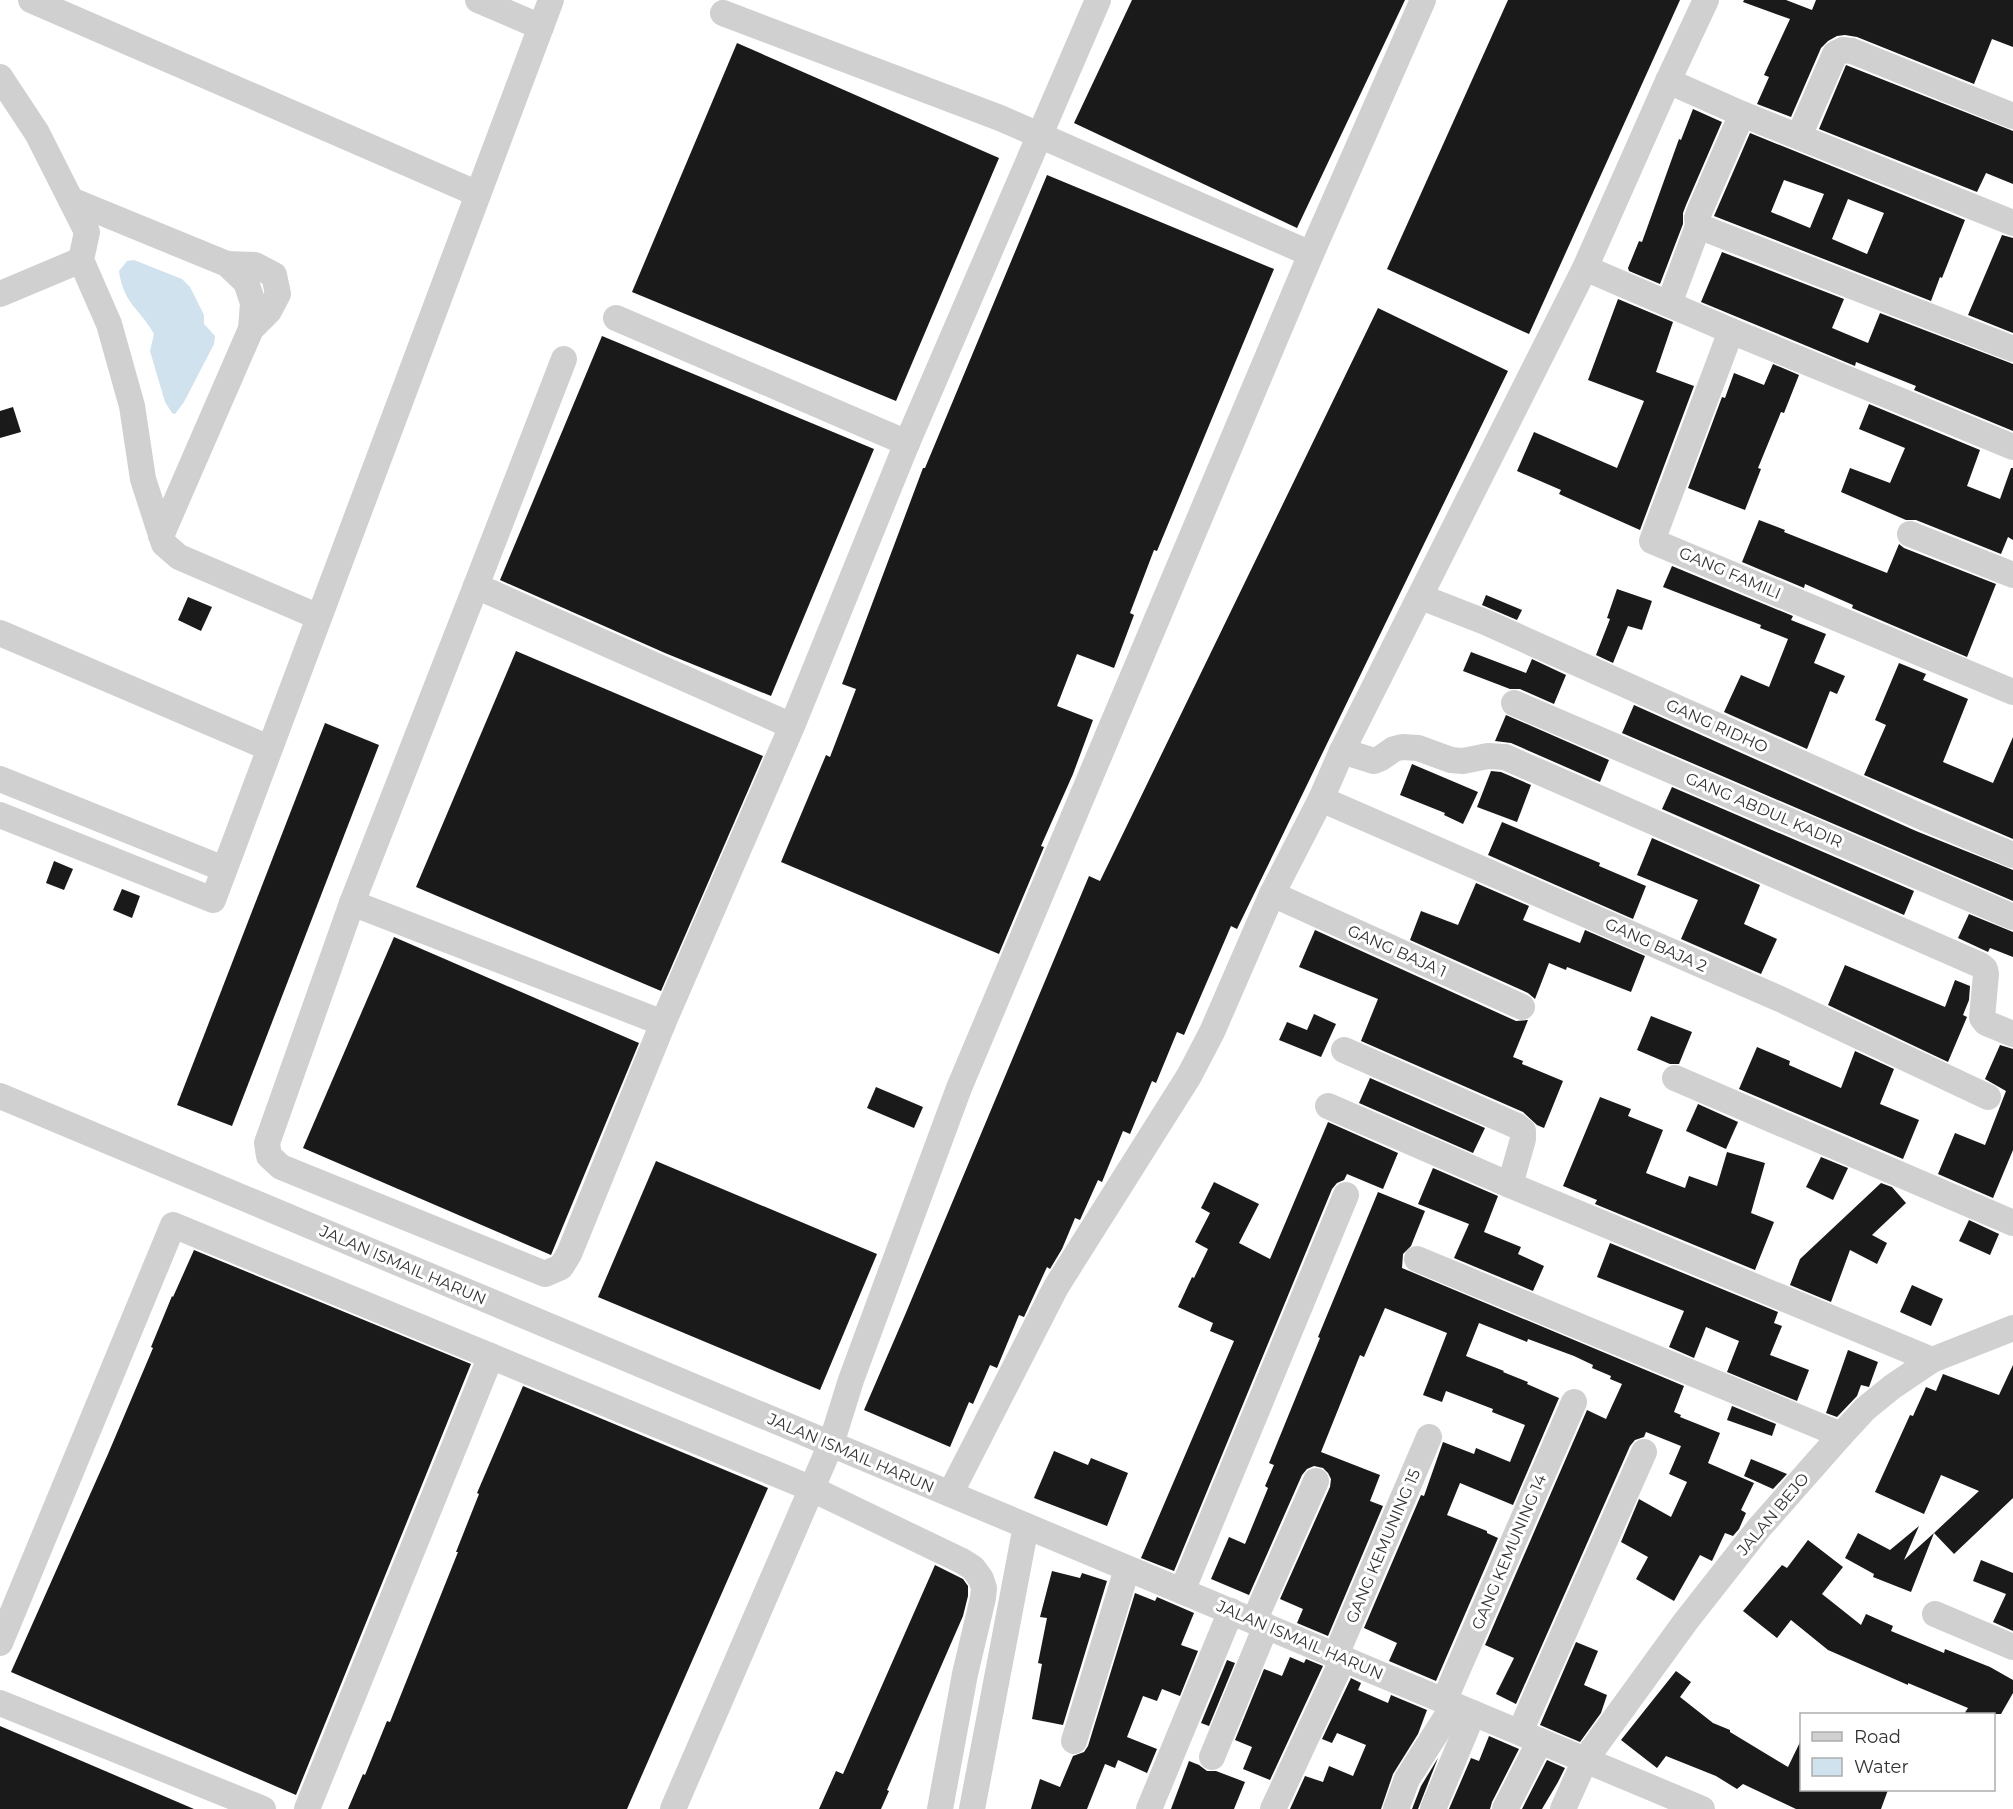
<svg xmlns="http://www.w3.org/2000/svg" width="2013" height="1809" font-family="Montserrat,sans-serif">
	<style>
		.water { fill: #cfe2ee }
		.building { fill: #1a1a1a; fill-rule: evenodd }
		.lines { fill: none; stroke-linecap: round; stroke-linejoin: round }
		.minor { stroke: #d0d0d0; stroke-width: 26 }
		.labels { text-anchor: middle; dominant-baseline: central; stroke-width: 6; stroke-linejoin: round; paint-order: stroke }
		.street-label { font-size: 16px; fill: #333; stroke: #fff }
	</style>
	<rect width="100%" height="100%" fill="#fff"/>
	<!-- water -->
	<path class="water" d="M 134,260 L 182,279 L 190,287 L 204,315 L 204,324 L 215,336 L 214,344 L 184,402 L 175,414 L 172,413 L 165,402 L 150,351 L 154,334 C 140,309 123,303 119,271 L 127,261 Z"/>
	<!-- building -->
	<g class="building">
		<polygon points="1132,0 1405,0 1297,228 1074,123"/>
		<polygon points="1508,0 1680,0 1529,334 1387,269"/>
		<polygon points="1744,0 1786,0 1812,10 1816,0 2013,0 2013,47 1992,39 1974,84 1857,37 1845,35 1837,36 1828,41 1821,48 1791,117 1757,104 1769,77 1764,75 1790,19 1743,2"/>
		<polygon points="737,43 999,158 896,401 632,292"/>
		<polygon points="1846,65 2013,131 2013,184 1986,173 1977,192 1819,129"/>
		<polygon points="1693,109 1722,122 1686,205 1683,213 1683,224 1660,284 1629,271 1628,268 1639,241 1642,242 1679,139 1681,140"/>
		<path d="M 1750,133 L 1965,220 L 1942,278 L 1940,277 L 1931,301 L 1714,216 ZM 1784,180 L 1824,194 L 1810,228 L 1771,212 ZM 1848,199 L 1884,213 L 1867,254 L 1832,239 Z"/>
		<polygon points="1047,175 1274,269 1157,551 1154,550 1130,613 1134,615 1114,668 1077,654 1057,706 1093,720 1073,774 1041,846 1044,847 999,954 781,862 826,755 830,757 856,689 842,684 923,468 925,468"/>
		<polygon points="2002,235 2013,238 2013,333 1968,315"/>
		<polygon points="1722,252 1844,299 1832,328 1868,343 1880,313 2013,364 2013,431 1914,390 1916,386 1856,362 1855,366 1701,302"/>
		<polygon points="1618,299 1673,322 1656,372 1694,386 1640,530 1559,494 1561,490 1517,471 1534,432 1617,468 1644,401 1588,380"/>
		<polygon points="1378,308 1508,371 1237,929 1231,926 1184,1035 1177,1032 1156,1083 1152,1081 1130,1134 1123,1131 1102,1182 1098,1180 1080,1220 1075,1218 1062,1249 1050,1269 1047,1267 1024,1317 1019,1315 997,1368 990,1365 973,1404 969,1402 950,1447 864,1410 905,1315 1089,876 1100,881"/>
		<polygon points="602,336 874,449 771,696 665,653 500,580"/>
		<polygon points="1773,364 1799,375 1784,413 1781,412 1758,468 1761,469 1745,510 1688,488 1722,397 1725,398 1734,373 1764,385"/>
		<polygon points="1869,404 1980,450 1967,486 2000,499 2011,468 2013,468 2013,540 2008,537 2001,554 1916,520 1906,520 1841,492 1850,468 1890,483 1905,448 1859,429"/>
		<polygon points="13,407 21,432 0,438 0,411"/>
		<polygon points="1759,520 1785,530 1784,532 1887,573 1899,544 1904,548 1996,584 1967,657 1852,608 1853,605 1805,584 1804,588 1742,562"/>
		<polygon points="1672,566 1793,616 1791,620 1826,634 1814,663 1845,676 1837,694 1830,691 1807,749 1724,712 1741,675 1769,687 1788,639 1760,628 1761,625 1663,587"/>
		<polygon points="1617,589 1652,601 1642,630 1628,626 1613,663 1596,655 1610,619 1607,618"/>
		<polygon points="1486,595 1522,610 1517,620 1482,605"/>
		<polygon points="188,597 212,607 201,631 178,620"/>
		<polygon points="516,651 763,756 661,991 416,887"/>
		<polygon points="1471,652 1526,673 1532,659 1566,675 1554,704 1520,689 1510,689 1463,671"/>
		<polygon points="1899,663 1926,674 1923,680 1968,699 1943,762 1993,783 2013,737 2013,839 1864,775 1886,725 1875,720"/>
		<polygon points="1634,705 1916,831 2013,870 2013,901 1622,733"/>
		<polygon points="1506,715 1609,760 1600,782 1511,743 1495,741"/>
		<polygon points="325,723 379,745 232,1126 177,1105"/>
		<polygon points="1412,764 1478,792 1463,824 1444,815 1445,813 1400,795"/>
		<polygon points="1491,771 1501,772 1531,785 1517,822 1477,807"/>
		<polygon points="1672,787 1914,891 1904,915 1662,809"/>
		<polygon points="1502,822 1600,863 1599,866 1646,886 1633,919 1488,855"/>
		<polygon points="1652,838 1760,885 1744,924 1777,939 1761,974 1681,939 1698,900 1637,875"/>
		<polygon points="54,861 73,869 64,890 46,883"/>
		<polygon points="1476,883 1529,906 1523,920 1580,943 1585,930 1645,956 1631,992 1567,967 1566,970 1549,963 1535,999 1528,993 1410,940 1421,911 1458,925"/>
		<polygon points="122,889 140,896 132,918 113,910"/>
		<polygon points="1969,914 2013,932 2013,957 1990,948 1988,952 1958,938"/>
		<polygon points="1315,930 1516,1021 1528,1020 1513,1057 1523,1061 1522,1064 1563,1081 1544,1128 1537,1125 1523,1112 1361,1041 1378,999 1299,967"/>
		<polygon points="394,937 639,1043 551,1255 303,1148"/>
		<polygon points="1845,965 1945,1007 1955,980 1970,986 1969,1000 1963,1015 1967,1017 1948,1062 1828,1005"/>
		<polygon points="1314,1014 1336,1024 1321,1057 1279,1040 1287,1022 1307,1030"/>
		<polygon points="1651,1016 1692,1032 1679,1064 1670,1064 1637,1050"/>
		<polygon points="2000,1045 2013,1049 2013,1150 1993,1198 1938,1174 1955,1133 1985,1145 2006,1091 1985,1079"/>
		<polygon points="1757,1047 1790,1061 1789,1065 1841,1088 1855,1051 1894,1069 1880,1104 1919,1120 1903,1159 1739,1089"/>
		<polygon points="1370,1078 1485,1128 1473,1153 1359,1103"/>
		<polygon points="876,1087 923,1107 914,1128 867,1108"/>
		<polygon points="1600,1097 1631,1109 1628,1116 1663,1130 1646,1173 1685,1188 1689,1176 1717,1186 1727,1152 1765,1163 1751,1213 1774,1222 1755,1270 1595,1204 1597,1200 1563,1186"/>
		<polygon points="1698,1104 1738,1122 1726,1149 1686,1131"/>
		<polygon points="1328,1122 1398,1153 1383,1189 1347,1174 1344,1180 1337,1183 1332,1189 1174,1571 1141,1558 1234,1341 1210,1331 1213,1323 1178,1307 1192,1277 1194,1278 1208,1249 1195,1242 1210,1213 1201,1208 1214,1182 1259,1204 1239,1243 1270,1259"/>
		<polygon points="1821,1157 1848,1168 1833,1200 1806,1187"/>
		<polygon points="656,1161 877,1254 820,1390 598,1297"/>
		<polygon points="1433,1168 1498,1196 1484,1232 1521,1247 1518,1254 1544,1266 1533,1291 1454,1258 1469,1224 1418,1204"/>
		<polygon points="1881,1183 1892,1187 1906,1203 1872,1235 1887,1243 1877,1264 1850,1250 1831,1302 1790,1285 1800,1259"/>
		<polygon points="1378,1192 1425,1211 1411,1246 1403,1254 1402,1268 1684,1386 1674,1412 1681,1415 1680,1417 1720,1433 1708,1463 1754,1483 1741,1510 1746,1513 1739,1529 1733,1536 1725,1533 1712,1561 1700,1555 1674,1601 1636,1579 1648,1557 1621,1542 1639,1499 1671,1517 1687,1482 1669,1474 1681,1446 1646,1432 1644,1437 1635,1440 1630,1446 1516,1704 1496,1694 1514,1658 1485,1645 1587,1410 1606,1419 1622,1384 1610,1379 1611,1376 1592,1368 1593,1365 1574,1356 1528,1339 1527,1342 1479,1323 1466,1356 1504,1371 1503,1372 1528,1382 1527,1384 1559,1398 1513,1505 1460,1483 1447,1515 1487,1531 1487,1533 1498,1538 1436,1681 1389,1661 1397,1643 1364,1628 1421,1495 1424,1496 1443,1442 1474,1454 1476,1448 1510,1462 1525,1425 1492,1412 1493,1409 1446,1391 1442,1402 1423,1395 1447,1333 1385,1308 1364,1357 1360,1355 1321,1452 1380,1475 1370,1501 1383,1506 1328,1636 1297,1623 1303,1609 1280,1599 1330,1487 1331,1479 1328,1473 1323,1468 1314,1466 1307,1469 1302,1475 1249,1595 1211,1579 1229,1537 1245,1544 1268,1488 1265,1486 1274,1465 1269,1463 1320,1338 1318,1337"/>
		<polygon points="1969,1220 1999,1234 1990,1255 1959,1241"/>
		<polygon points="1610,1243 1778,1312 1774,1323 1782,1326 1770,1355 1809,1370 1797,1401 1727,1372 1739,1341 1706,1327 1694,1358 1669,1347 1684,1311 1597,1277"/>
		<polygon points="194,1250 471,1364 296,1795 11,1672 108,1454 153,1348 151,1347 172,1296 173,1297"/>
		<polygon points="1912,1285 1943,1299 1931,1326 1900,1312"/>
		<polygon points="1848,1350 1878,1362 1869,1387 1861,1385 1857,1396 1837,1417 1826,1413"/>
		<polygon points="2013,1365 2013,1498 1954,1554 1934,1533 1979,1491 1941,1475 1924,1514 1875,1492 1910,1415 1913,1416 1926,1387 1936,1391 1943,1374 1999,1395"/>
		<polygon points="523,1386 768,1488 627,1809 348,1809 363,1774 365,1775 387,1721 390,1722 458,1552 456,1552 479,1494 477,1493"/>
		<polygon points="1732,1406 1776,1424 1772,1436 1727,1420"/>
		<polygon points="1054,1451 1088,1465 1091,1458 1128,1473 1107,1526 1034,1498"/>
		<polygon points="1751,1459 1787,1474 1773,1489 1744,1476"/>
		<polygon points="1919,1526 1904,1560 1934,1533 1911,1592 1873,1577 1874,1574 1845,1558 1858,1533 1890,1550"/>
		<polygon points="1808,1540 1843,1567 1822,1594 1861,1625 1866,1614 1893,1626 1891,1631 1944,1653 1945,1649 1990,1667 2013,1680 2013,1693 2001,1714 1964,1714 1968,1708 1908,1683 1908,1685 1828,1650 1791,1620 1777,1638 1743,1611 1782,1565 1787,1568"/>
		<polygon points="1981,1560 2013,1573 2013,1631 1993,1622 2006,1594 1973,1581"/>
		<polygon points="935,1565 963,1579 968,1586 968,1596 963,1616 887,1790 889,1791 881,1809 819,1809 836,1771 843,1774"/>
		<polygon points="1052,1571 1080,1578 1082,1573 1107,1581 1063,1725 1032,1719 1042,1664 1038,1663 1047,1618 1040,1617"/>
		<polygon points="1135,1593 1155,1601 1157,1597 1194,1613 1181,1645 1198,1651 1180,1696 1162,1689 1157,1701 1143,1696 1127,1737 1157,1749 1147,1773 1118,1760 1115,1768 1105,1764 1087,1809 1031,1809 1040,1779 1060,1787 1073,1756 1084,1752 1088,1746"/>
		<polygon points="1576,1642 1598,1651 1584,1685 1607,1695 1601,1713 1580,1742 1540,1725"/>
		<polygon points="1290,1657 1304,1663 1306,1659 1323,1666 1270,1780 1243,1769 1252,1747 1235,1740 1264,1669 1282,1676"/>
		<polygon points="1227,1660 1235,1663 1209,1726 1201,1723"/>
		<polygon points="1676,1671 1691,1682 1680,1697 1713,1723 1730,1730 1730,1732 1788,1767 1802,1738 1802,1790 1888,1790 1881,1809 1796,1809 1743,1784 1737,1789 1716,1776 1666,1756 1657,1768 1621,1740"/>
		<polygon points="1351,1678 1361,1683 1358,1690 1388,1703 1391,1695 1427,1710 1418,1734 1393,1774 1381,1809 1290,1809 1305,1776 1323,1782 1329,1766 1353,1776 1366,1745 1337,1733 1332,1743 1322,1739"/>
		<polygon points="0,1726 194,1809 0,1809"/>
		<polygon points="1489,1736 1519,1749 1492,1802 1490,1809 1449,1809 1471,1758 1479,1761"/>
		<polygon points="1438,1758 1418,1809 1412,1809 1421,1786"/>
		<polygon points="1547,1760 1565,1768 1558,1782 1542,1809 1522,1809"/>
		<polygon points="1189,1761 1199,1765 1207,1771 1216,1771 1245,1782 1234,1809 1171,1809"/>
	</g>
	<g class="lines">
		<!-- minor -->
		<g class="minor">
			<polyline points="31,0 478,194"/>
			<polyline points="478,0 541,27"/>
			<polyline points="723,13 1000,118 1311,254"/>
			<polyline points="0,77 37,133 87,232 81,260 109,324 132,406 143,479 164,544 179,557 319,617"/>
			<polyline points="1668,81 1742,114 2013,223"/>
			<polyline points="1742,114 1700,210 1697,218 1698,226 2013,349"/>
			<polyline points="1799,136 1835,54 1843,50 1852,51 2013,116"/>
			<polyline points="71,200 227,264 246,282 253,303 251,329 161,536"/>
			<polyline points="227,264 255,265 274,275 278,294 269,311 251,329"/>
			<polyline points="1585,268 1731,331 2013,447"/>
			<polyline points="0,294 81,260"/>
			<polyline points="1669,304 1698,226"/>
			<polyline points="616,318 907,443"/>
			<polyline points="1731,331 1652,541 2013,692"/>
			<polyline points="1910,534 2013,575"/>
			<polyline points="476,586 564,359"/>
			<polyline points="1421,597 1485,622 1922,817 2013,855"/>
			<polyline points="0,633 269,748"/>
			<polyline points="1514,703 2013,917"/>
			<polyline points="792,726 476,586 352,903 267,1143 269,1156 281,1167 545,1274 561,1267 569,1254 663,1023 792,726 907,443 1098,0"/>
			<polyline points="1342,751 1374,761 1381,758 1394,749 1402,747 1418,748 1451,760 1463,761 1488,756 1505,757 1980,965 1985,969 1986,974 1982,1018 1986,1023 2013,1034"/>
			<polyline points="0,779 224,869"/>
			<polyline points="1321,799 1780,999 1988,1097"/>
			<polyline points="0,815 213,900 551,0"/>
			<polyline points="1272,894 1522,1007"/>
			<polyline points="352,903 663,1023"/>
			<polyline points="1344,1050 1517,1126 1523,1131 1523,1139 1510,1185"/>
			<polyline points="1675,1078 2013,1223"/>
			<polyline points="0,1096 1702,1809"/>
			<polyline points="1328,1106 1510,1185 1932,1360"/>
			<polyline points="1417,1259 1841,1435"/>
			<polyline points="950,1494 1056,1287 1189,1076 1212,1032 1272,894 1321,799 1342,751 1585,268 1668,81 1706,0"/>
			<polyline points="1182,1591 1346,1195"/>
			<polyline points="1935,1614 2013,1647"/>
			<polyline points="1254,1621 1316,1481"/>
			<polyline points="0,1643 173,1225 810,1488 962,1561 973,1568 981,1579 984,1588 983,1598 965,1674 940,1809"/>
			<polyline points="1336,1655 1429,1437"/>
			<polyline points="1444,1701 1574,1402"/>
			<polyline points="0,1703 263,1809"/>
			<polyline points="1520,1732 1644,1452"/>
			<polyline points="1074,1741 1127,1569"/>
			<polyline points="1212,1757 1266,1626"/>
			<polyline points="307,1809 491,1356"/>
			<polyline points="673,1809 831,1444 851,1380 959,1088 1311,254 1423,0"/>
			<polyline points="972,1809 1026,1526"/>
			<polyline points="1149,1809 1231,1611"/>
			<polyline points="1273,1809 1343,1659"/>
			<polyline points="1396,1809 1407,1779 1454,1705"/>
			<polyline points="1433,1809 1473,1713"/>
			<polyline points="1505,1809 1540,1741"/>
			<polyline points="1563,1809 1585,1760 1686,1621 1759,1528 1841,1435 1865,1409 1892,1387 1932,1360 2013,1328"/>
		</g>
	</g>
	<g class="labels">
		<!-- street labels -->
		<g class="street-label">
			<text transform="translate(1730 573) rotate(23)">GANG FAMILI</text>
			<text transform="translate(1717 726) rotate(24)">GANG RIDHO</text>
			<text transform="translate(1764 810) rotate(23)">GANG ABDUL KADIR</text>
			<text transform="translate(1656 945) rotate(24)">GANG BAJA 2</text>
			<text transform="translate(1397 951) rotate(24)">GANG BAJA 1</text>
			<text transform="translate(403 1265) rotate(23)">JALAN ISMAIL HARUN</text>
			<text transform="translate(851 1453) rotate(23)">JALAN ISMAIL HARUN</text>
			<text transform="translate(1773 1514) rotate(-50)">JALAN BEJO</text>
			<text transform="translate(1383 1546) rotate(-67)">GANG KEMUNING 15</text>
			<text transform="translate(1509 1552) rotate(-67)">GANG KEMUNING 14</text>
			<text transform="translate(1300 1640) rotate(23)">JALAN ISMAIL HARUN</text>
		</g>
	</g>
	<!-- legend -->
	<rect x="1800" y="1713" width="195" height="78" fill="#ffffff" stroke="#adadad" stroke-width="1.5"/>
	<rect x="1812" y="1732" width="30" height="9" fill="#d0d0d0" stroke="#adadad" stroke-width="1.5"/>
	<text x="1854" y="1743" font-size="18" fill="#333333">Road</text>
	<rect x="1812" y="1758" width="30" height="18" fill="#cfe2ee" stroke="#adadad" stroke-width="1.5"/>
	<text x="1854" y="1773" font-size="18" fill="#333333">Water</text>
</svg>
